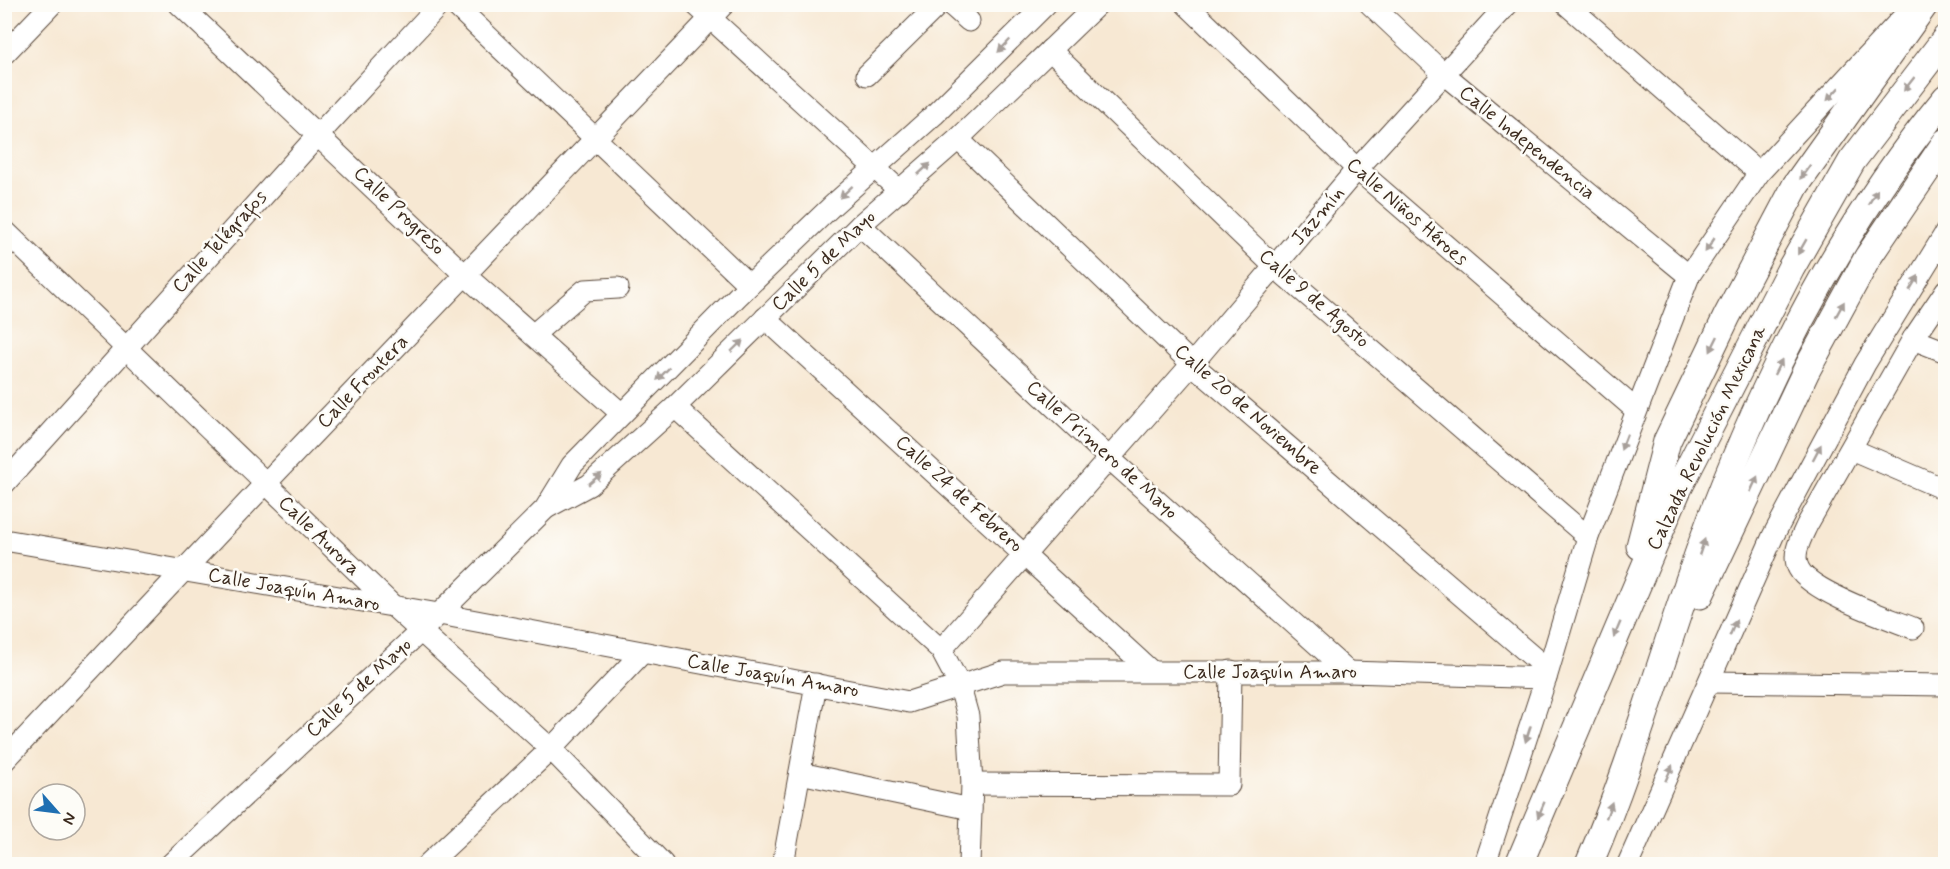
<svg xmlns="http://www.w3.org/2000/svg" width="1950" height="869" font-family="Mynerve,sans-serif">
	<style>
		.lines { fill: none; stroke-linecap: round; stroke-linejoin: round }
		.minor-casing { stroke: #574639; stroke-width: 23 }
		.major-casing { stroke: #574639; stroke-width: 29 }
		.minor { stroke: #fff; stroke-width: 21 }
		.major { stroke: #fff; stroke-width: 27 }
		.oneway { fill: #a79f9a }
		.labels { text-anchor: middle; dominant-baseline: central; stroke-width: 5; stroke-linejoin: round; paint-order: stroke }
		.street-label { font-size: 20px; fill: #3b2a1e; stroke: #fdfcf7 }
	</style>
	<rect width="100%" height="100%" fill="#fdfcf7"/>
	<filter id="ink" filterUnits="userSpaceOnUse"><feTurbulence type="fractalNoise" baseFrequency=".0167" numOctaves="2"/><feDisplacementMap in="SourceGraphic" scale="12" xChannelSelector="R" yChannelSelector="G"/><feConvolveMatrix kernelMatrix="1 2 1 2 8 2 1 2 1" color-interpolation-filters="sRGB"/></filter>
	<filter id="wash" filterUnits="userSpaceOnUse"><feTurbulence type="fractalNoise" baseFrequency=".008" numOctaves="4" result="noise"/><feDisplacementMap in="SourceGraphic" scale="24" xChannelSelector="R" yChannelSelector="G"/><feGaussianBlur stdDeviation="1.35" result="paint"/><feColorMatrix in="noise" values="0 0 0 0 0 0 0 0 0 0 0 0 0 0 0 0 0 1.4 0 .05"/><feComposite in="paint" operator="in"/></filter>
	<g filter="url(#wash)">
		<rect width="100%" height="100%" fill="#f7e8d3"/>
	</g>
	<g filter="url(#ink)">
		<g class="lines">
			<!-- minor casing -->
			<g class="minor-casing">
				<g id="minor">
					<polyline points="179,4 466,276 622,414"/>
					<polyline points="454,4 749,285"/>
					<polyline points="695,4 900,191"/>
					<polyline points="950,4 969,21"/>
					<polyline points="1186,4 1357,169 1636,410"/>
					<polyline points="1370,4 1445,75 1689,276"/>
					<polyline points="1566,4 1759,173"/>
					<polyline points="1050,50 1275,267 1588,537"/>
					<polyline points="4,54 52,4"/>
					<polyline points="867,75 939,4"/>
					<polyline points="958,139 1192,364 1548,670"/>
					<polyline points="860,225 1109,458 1348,672"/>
					<polyline points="4,230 394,607 551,749 663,864"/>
					<polyline points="765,318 1151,671"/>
					<polyline points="533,335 585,290 618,288"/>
					<polyline points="1913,339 1946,352"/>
					<polyline points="675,407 941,650 959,684 968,716 972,784 969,864"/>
					<polyline points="1851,449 1946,490"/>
					<polyline points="4,484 319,134 440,4"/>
					<polyline points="548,507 589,485 675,407 860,225 958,139 1098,4"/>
					<polyline points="4,540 439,614 909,702 1003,672 1348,672 1546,678"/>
					<path d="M 1913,628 C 1888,618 1811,592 1799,569 C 1791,555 1801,538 1807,525 L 1913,339 L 1946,290"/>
					<polyline points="941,650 1192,364 1357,169 1508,4"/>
					<polyline points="1710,682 1946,685"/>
					<polyline points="4,761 265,484 724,4"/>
					<polyline points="800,773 971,809"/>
					<polyline points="972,784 1229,785 1231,671"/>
					<polyline points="171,864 439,614 545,509 572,465 738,296 833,205 934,115 1046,4"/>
					<polyline points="428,864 551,749 642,653"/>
					<polyline points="783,864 816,684"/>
					<polyline points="1485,864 1546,678 1588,537 1689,276 1759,173 1904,16"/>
					<polyline points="1628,864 1773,536 1865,364 1946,232"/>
				</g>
			</g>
			<!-- major casing -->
			<g class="major-casing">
				<g id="major">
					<polyline points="1640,546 1667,441 1727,316 1796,185 1925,4"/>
					<polyline points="1700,595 1806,371 1868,257 1946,142"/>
					<polyline points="1519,864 1677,491 1791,268 1852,161 1946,38"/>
					<path d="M 1589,864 C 1639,748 1670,624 1716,506 C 1772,362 1847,218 1946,98"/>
				</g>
			</g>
			<!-- minor -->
			<use href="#minor" class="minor"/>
			<!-- major -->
			<use href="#major" class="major"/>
		</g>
		<!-- one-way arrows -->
		<defs><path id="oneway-solid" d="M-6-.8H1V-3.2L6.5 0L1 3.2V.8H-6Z" transform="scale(1.5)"/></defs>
		<g class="oneway">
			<use href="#oneway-solid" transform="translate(1004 46) rotate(134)"/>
			<use href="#oneway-solid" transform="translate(1909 84) rotate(128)"/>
			<use href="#oneway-solid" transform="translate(1833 94) rotate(133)"/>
			<use href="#oneway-solid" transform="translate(924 169) rotate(-42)"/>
			<use href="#oneway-solid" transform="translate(1805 172) rotate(126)"/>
			<use href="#oneway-solid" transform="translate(846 192) rotate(137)"/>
			<use href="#oneway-solid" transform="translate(1873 197) rotate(-59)"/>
			<use href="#oneway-solid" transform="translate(1710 245) rotate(124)"/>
			<use href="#oneway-solid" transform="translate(1802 247) rotate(120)"/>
			<use href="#oneway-solid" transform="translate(1914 283) rotate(-59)"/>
			<use href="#oneway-solid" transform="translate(1840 309) rotate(-61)"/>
			<use href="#oneway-solid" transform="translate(1714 344) rotate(116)"/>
			<use href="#oneway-solid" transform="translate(737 346) rotate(-44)"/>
			<use href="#oneway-solid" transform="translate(1778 367) rotate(-63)"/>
			<use href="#oneway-solid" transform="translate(663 374) rotate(135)"/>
			<use href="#oneway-solid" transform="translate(1624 442) rotate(111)"/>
			<use href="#oneway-solid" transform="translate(1817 452) rotate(-62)"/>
			<use href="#oneway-solid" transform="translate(595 479) rotate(-40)"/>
			<use href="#oneway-solid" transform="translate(1754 484) rotate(-65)"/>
			<use href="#oneway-solid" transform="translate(1702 547) rotate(-71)"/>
			<use href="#oneway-solid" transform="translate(1733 628) rotate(-67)"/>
			<use href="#oneway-solid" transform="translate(1617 630) rotate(113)"/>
			<use href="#oneway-solid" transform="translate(1528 734) rotate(108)"/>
			<use href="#oneway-solid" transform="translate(1669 773) rotate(-66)"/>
			<use href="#oneway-solid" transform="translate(1541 810) rotate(113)"/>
			<use href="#oneway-solid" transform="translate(1609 810) rotate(-70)"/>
		</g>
	</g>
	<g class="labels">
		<!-- street labels -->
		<g class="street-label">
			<text transform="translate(1527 143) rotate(39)">Calle Independencia</text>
			<text transform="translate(399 211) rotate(44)">Calle Progreso</text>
			<text transform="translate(1407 212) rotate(41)">Calle Niños Héroes</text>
			<text transform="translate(1318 216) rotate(-50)">Jazmín</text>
			<text transform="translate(220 242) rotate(-48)">Calle Telégrafos</text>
			<text transform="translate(824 261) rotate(-44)">Calle 5 de Mayo</text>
			<text transform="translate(1314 299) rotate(41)">Calle 9 de Agosto</text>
			<text transform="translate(363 382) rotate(-46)">Calle Frontera</text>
			<text transform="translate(1248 410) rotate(41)">Calle 20 de Noviembre</text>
			<text transform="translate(1707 438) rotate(-64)">Calzada Revolución Mexicana</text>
			<text transform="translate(1102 450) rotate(42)">Calle Primero de Mayo</text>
			<text transform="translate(959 494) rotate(42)">Calle 24 de Febrero</text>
			<text transform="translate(319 536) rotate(44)">Calle Aurora</text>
			<text transform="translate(294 590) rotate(10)">Calle Joaquín Amaro</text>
			<text x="1270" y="672">Calle Joaquín Amaro</text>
			<text transform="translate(773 676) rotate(10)">Calle Joaquín Amaro</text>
			<text transform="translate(359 688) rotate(-43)">Calle 5 de Mayo</text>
		</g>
	</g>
	<!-- margin -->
	<rect width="1950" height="869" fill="none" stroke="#fdfcf7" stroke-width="24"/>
	<!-- north arrow -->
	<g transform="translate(57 812) rotate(118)"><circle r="28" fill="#fdfcf7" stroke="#afa8a0" stroke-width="1.5"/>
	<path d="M0-4.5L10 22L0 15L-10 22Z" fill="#1f6fb2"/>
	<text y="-9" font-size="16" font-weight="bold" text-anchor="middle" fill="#3b2a1e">N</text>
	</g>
</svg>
